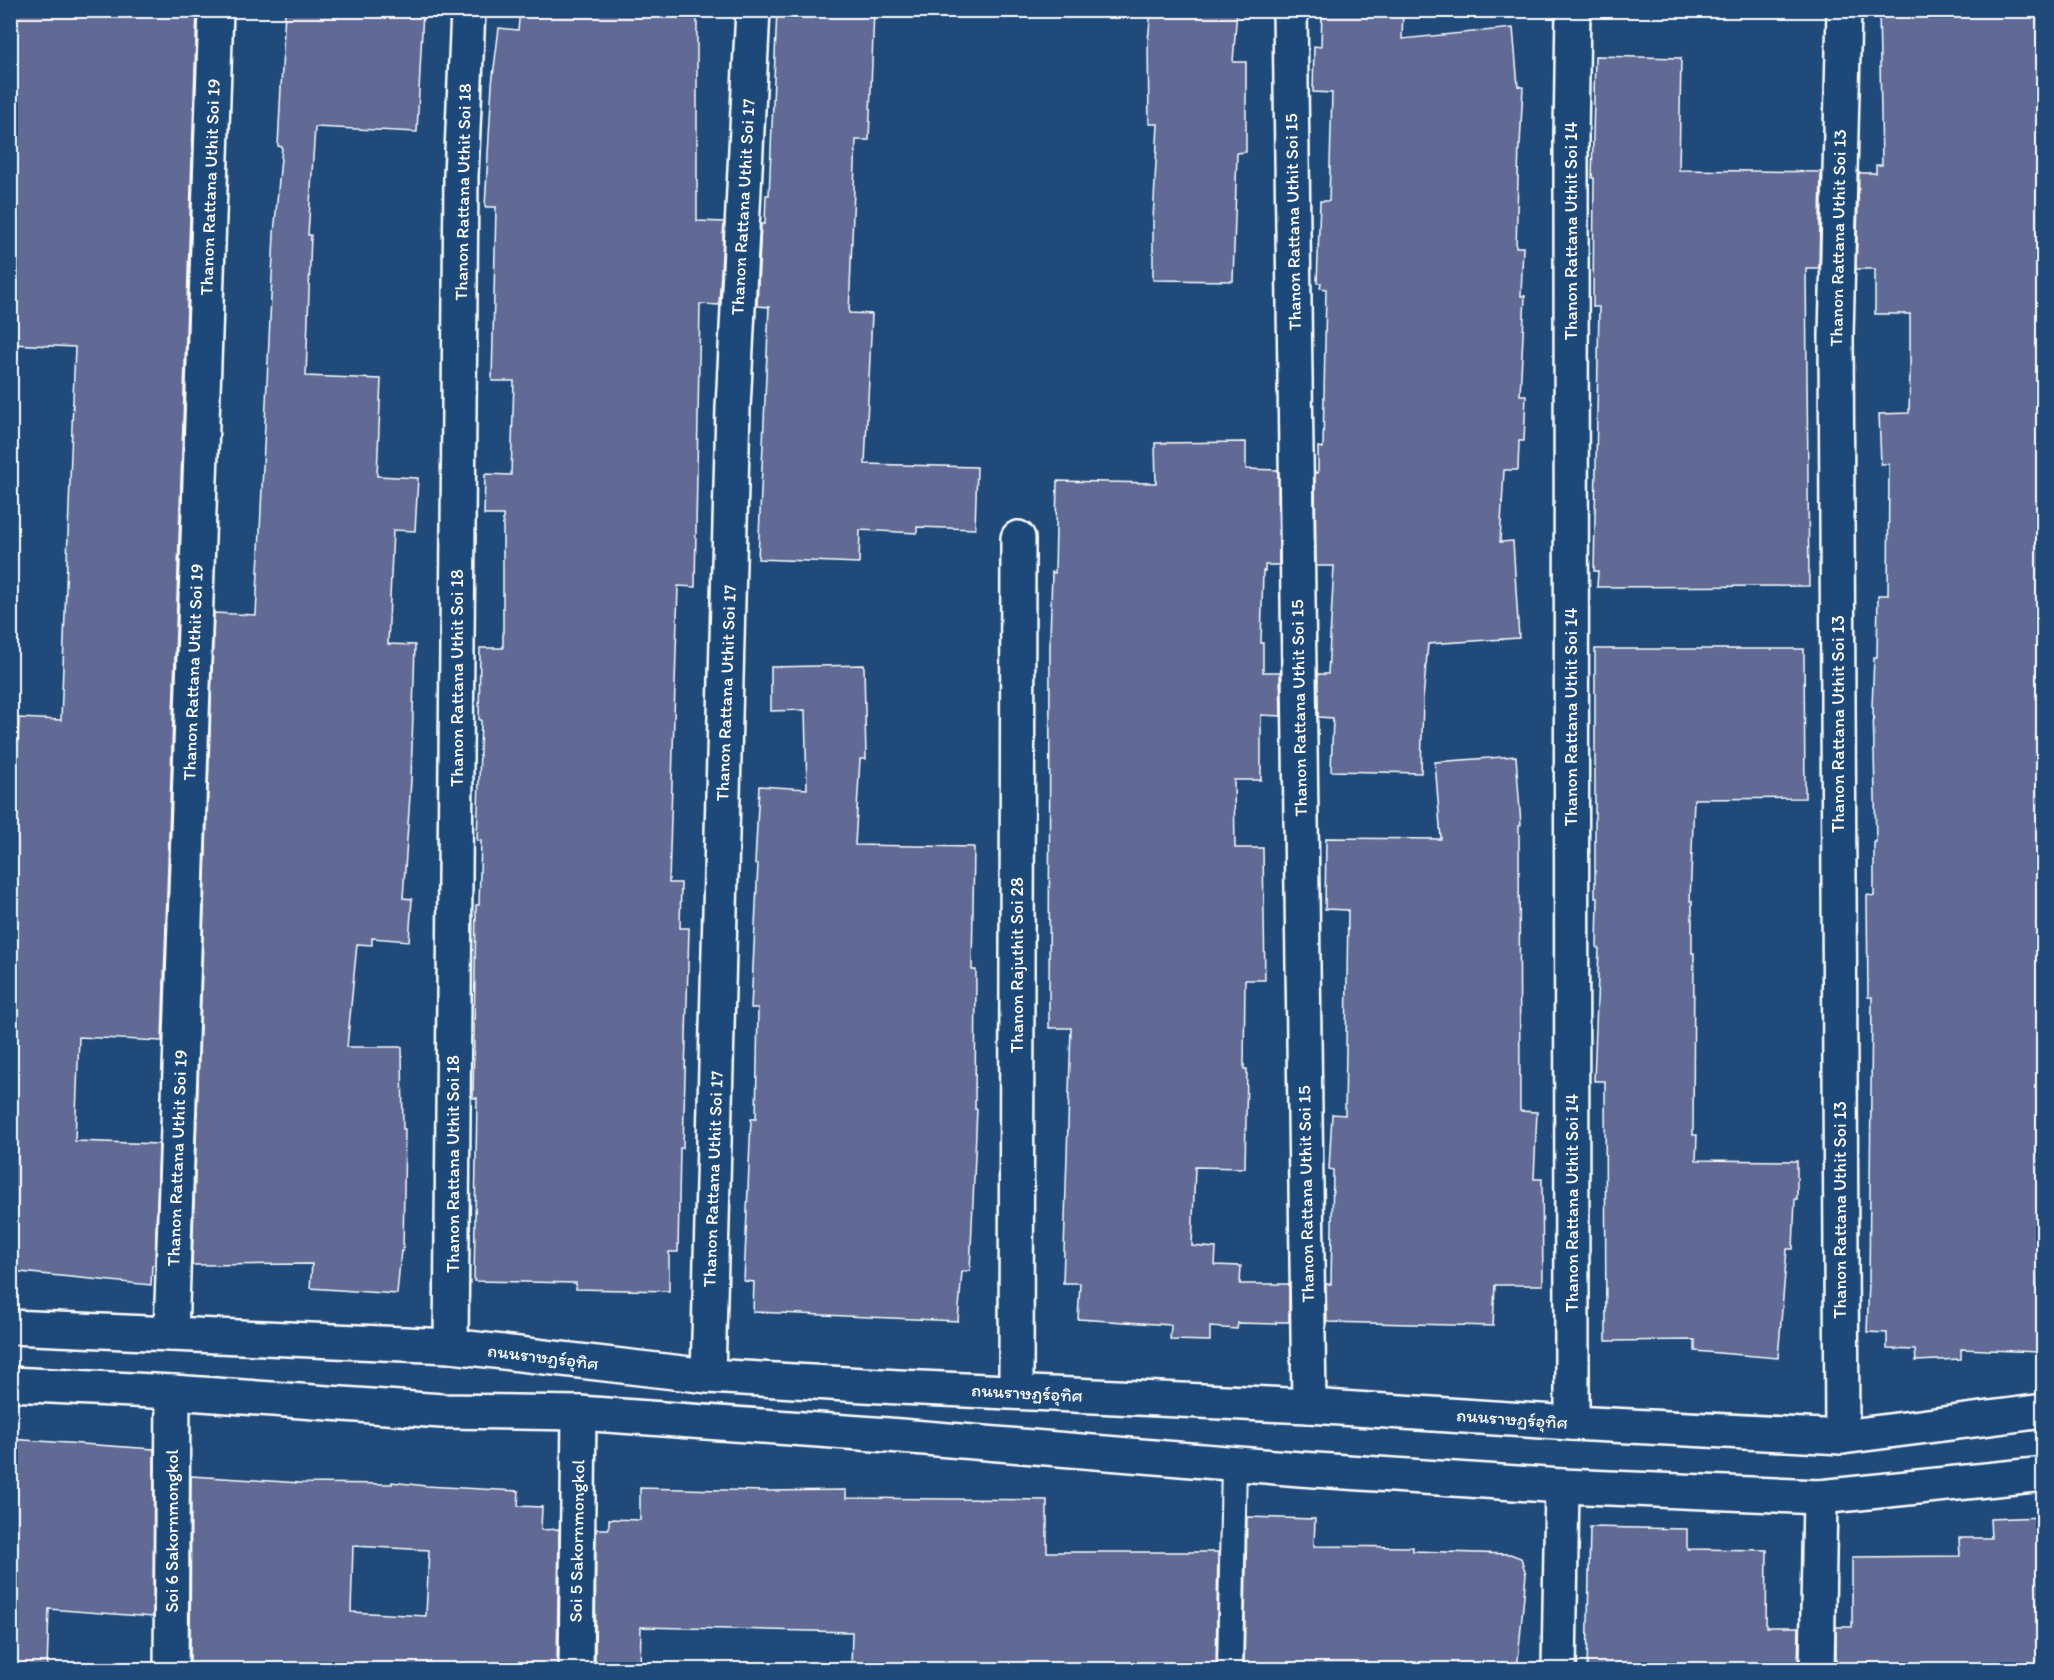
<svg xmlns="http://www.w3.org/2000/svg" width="2054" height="1680" font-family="Itim,'Playpen Sans Thai',sans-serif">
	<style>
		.building { fill: #616b95; stroke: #fff; stroke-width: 1.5; fill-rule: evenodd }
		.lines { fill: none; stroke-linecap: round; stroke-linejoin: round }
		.lane-casing { stroke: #fff; stroke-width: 28 }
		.street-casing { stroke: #fff; stroke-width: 38 }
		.secondary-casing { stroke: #fff; stroke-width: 38 }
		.lane { stroke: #1f4a7a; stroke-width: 24 }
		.street { stroke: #1f4a7a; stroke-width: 33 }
		.secondary { stroke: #1f4a7a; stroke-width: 33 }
		.labels { text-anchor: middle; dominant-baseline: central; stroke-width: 5; stroke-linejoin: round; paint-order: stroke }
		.street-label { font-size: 18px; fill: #fff; stroke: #1f4a7a }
	</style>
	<rect width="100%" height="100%" fill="#1f4a7a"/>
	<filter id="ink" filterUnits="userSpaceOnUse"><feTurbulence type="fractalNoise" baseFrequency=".0167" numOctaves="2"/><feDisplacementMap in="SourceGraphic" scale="12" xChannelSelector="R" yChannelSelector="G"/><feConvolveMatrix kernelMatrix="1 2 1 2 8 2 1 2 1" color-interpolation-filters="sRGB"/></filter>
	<g filter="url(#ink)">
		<!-- building -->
		<g class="building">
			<polygon points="10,10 197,10 162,1041 79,1037 75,1141 159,1144 155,1265 152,1265 151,1285 10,1271 10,835 14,836 19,718 61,720 75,347 10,344"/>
			<polygon points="285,10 423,10 417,132 315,127 308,235 311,235 306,376 381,379 377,476 418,478 415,531 393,530 388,644 415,645 411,781 403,898 412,899 409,941 372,938 372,945 357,944 347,1047 402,1047 403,1129 405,1129 403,1251 401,1251 397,1294 310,1288 312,1264 192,1265 214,613 256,615 274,234 282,147 278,146"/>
			<polygon points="520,10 697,10 697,221 724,222 719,305 700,304 695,587 678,586 669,883 681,883 680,928 689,928 683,1148 680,1148 678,1252 669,1252 669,1291 576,1289 576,1283 474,1281 477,1098 473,1098 476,905 479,905 481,841 477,840 481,720 479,720 480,648 503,648 503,515 484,515 485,474 511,475 514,381 492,381 496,207 485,207 492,84 499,28 518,30"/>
			<polygon points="777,10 874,10 869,140 856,140 849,313 872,314 865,464 977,467 975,529 917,527 917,533 860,530 859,563 758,559 769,307 757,306 761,224 765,224 766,195 769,195"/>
			<polygon points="1151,10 1237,10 1233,62 1246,62 1246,152 1237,153 1233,281 1153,280 1153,220 1158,124 1149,124 1148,41"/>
			<polygon points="1322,10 1403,10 1402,39 1513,28 1518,86 1523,87 1520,145 1519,145 1516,247 1523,247 1521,296 1525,296 1520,395 1526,395 1524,441 1519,441 1518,470 1504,470 1500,542 1513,541 1519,638 1428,644 1423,699 1421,773 1331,771 1333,718 1318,717 1318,674 1328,674 1334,566 1316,566 1315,472 1318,473 1318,447 1323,448 1326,289 1320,288 1321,283 1317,283 1320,201 1329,201 1332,93 1313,92 1314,46 1321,47"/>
			<polygon points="1879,10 2043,10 2043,1174 2038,1296 2043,1296 2041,1352 1961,1349 1961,1359 1916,1361 1915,1350 1887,1349 1887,1333 1867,1332 1869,1281 1872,997 1868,997 1867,895 1874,896 1874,842 1876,842 1873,707 1872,707 1874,657 1877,657 1878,595 1888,595 1889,464 1881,464 1879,414 1909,413 1910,373 1910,314 1875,314 1875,269 1856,269 1859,173 1876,173 1876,165 1882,165"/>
			<polygon points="1595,56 1681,58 1679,170 1821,172 1819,268 1806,268 1809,586 1597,587 1598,571 1594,571 1599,307 1593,307 1594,178 1592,178"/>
			<polygon points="1246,442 1246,469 1278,470 1279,565 1265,565 1265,571 1263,571 1261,643 1263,643 1263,672 1280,672 1281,716 1261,715 1261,780 1234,780 1235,848 1263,848 1265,980 1245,980 1244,1069 1247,1069 1245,1168 1195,1167 1192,1246 1216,1248 1215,1265 1241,1266 1240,1284 1289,1284 1289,1322 1276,1322 1276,1324 1238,1323 1237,1329 1210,1327 1210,1341 1170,1340 1171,1325 1078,1319 1080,1283 1063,1283 1071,1028 1049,1028 1050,638 1052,572 1055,573 1057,481 1156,483 1155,443"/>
			<polygon points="1595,649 1804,649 1805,798 1694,799 1690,901 1692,901 1692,953 1694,953 1693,1135 1697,1135 1696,1160 1797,1161 1797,1199 1795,1199 1793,1249 1787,1249 1778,1358 1695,1351 1695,1340 1606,1341 1605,1081 1594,1081 1599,948 1597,948 1598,898 1595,898"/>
			<polygon points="864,665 866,759 860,759 855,845 974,847 972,970 976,970 975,1109 977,1109 970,1271 962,1271 958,1321 753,1312 754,1282 744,1281 751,1119 756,1119 758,1008 751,1008 758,864 755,864 759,786 807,789 805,710 771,711 771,667"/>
			<polygon points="1516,756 1521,825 1519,826 1520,1111 1537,1112 1534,1179 1542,1179 1543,1285 1495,1285 1493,1326 1327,1322 1326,1284 1331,1284 1333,1170 1329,1169 1332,1114 1345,1115 1348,910 1325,909 1326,838 1441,839 1435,762"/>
			<polygon points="10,1439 154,1449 153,1617 49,1609 47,1670 10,1670"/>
			<path d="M 191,1476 L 301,1483 L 392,1484 L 392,1482 L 426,1486 L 519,1491 L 518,1506 L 542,1507 L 541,1530 L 559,1529 L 557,1670 L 190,1670 ZM 353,1546 L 429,1550 L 426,1616 L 351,1612 Z"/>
			<polygon points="640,1488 764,1491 846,1490 846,1498 1047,1500 1047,1552 1218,1552 1216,1670 851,1670 852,1632 641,1627 640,1670 595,1670 596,1529 609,1529 609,1519 640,1520"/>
			<polygon points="1247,1517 1315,1519 1314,1546 1413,1547 1413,1551 1510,1554 1521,1558 1526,1574 1517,1670 1244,1670"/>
			<polygon points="2043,1517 2043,1670 1836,1668 1836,1627 1852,1627 1852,1557 1960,1556 1959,1538 1991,1538 1990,1519"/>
			<polygon points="1590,1527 1687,1529 1687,1549 1767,1550 1766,1627 1799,1627 1798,1668 1587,1670"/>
		</g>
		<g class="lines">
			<!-- lane casing -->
			<g class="lane-casing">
				<polyline id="lane" points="1230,1670 1234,1462"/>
			</g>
			<!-- street casing -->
			<g class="street-casing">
				<g id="street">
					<polyline points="1290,10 1309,1406"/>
					<polyline points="171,1334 216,10"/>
					<polyline points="451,1346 461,176 468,10"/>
					<polyline points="708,1376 733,408 753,10"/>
					<polyline points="1016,1392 1018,538"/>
					<polyline points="1572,1423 1571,137 1573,10"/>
					<polyline points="1842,1437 1836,336 1844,10"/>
					<polyline points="171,1670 173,1392"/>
					<polyline points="576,1670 579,1413"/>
					<polyline points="1559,1670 1562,1486"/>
					<polyline points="1817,1670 1820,1497"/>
				</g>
			</g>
			<!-- secondary casing -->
			<g class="secondary-casing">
				<g id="secondary">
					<polyline points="10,1327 451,1346 708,1376 899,1387 1309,1406 1572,1423 1842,1437 2044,1411"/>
					<polyline points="10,1384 173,1392 442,1411 579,1413 888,1435 1300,1469 1562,1486 1820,1497 2044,1474"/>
				</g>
			</g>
			<!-- lane -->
			<use href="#lane" class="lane"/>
			<!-- street -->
			<use href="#street" class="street"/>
			<!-- secondary -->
			<use href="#secondary" class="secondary"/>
		</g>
	</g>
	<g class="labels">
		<!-- street labels -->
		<g class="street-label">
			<text transform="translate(210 187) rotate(-88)">Thanon Rattana Uthit Soi 19</text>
			<text transform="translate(463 192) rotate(-89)">Thanon Rattana Uthit Soi 18</text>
			<text transform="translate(743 207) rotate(-87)">Thanon Rattana Uthit Soi 17</text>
			<text transform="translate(1293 222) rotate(-91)">Thanon Rattana Uthit Soi 15</text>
			<text transform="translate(1571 231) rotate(-90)">Thanon Rattana Uthit Soi 14</text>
			<text transform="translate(1838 238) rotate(-89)">Thanon Rattana Uthit Soi 13</text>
			<text transform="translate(193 672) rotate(-88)">Thanon Rattana Uthit Soi 19</text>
			<text transform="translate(457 678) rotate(-90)">Thanon Rattana Uthit Soi 18</text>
			<text transform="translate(726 693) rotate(-88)">Thanon Rattana Uthit Soi 17</text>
			<text transform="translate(1299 708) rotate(-91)">Thanon Rattana Uthit Soi 15</text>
			<text transform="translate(1571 717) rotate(-90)">Thanon Rattana Uthit Soi 14</text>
			<text transform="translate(1838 724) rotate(-90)">Thanon Rattana Uthit Soi 13</text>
			<text transform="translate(1017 965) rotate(-90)">Thanon Rajuthit Soi 28</text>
			<text transform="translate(177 1158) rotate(-88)">Thanon Rattana Uthit Soi 19</text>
			<text transform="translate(453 1164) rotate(-90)">Thanon Rattana Uthit Soi 18</text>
			<text transform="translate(713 1179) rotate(-88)">Thanon Rattana Uthit Soi 17</text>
			<text transform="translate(1306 1194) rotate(-91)">Thanon Rattana Uthit Soi 15</text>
			<text transform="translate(1572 1203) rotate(-90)">Thanon Rattana Uthit Soi 14</text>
			<text transform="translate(1840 1210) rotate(-90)">Thanon Rattana Uthit Soi 13</text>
			<text transform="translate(543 1357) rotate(7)">ถนนราษฏร์อุทิศ</text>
			<text transform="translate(1027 1393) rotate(3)">ถนนราษฏร์อุทิศ</text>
			<text transform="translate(1512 1419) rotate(4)">ถนนราษฏร์อุทิศ</text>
			<text transform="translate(172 1531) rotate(-90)">Soi 6 Sakornmongkol</text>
			<text transform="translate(577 1541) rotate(-89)">Soi 5 Sakornmongkol</text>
		</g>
	</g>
	<!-- margin -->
	<rect width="2054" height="1680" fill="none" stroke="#1f4a7a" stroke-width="36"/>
	<rect x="18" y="18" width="2018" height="1644" fill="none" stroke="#fff" stroke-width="2" filter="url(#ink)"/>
</svg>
